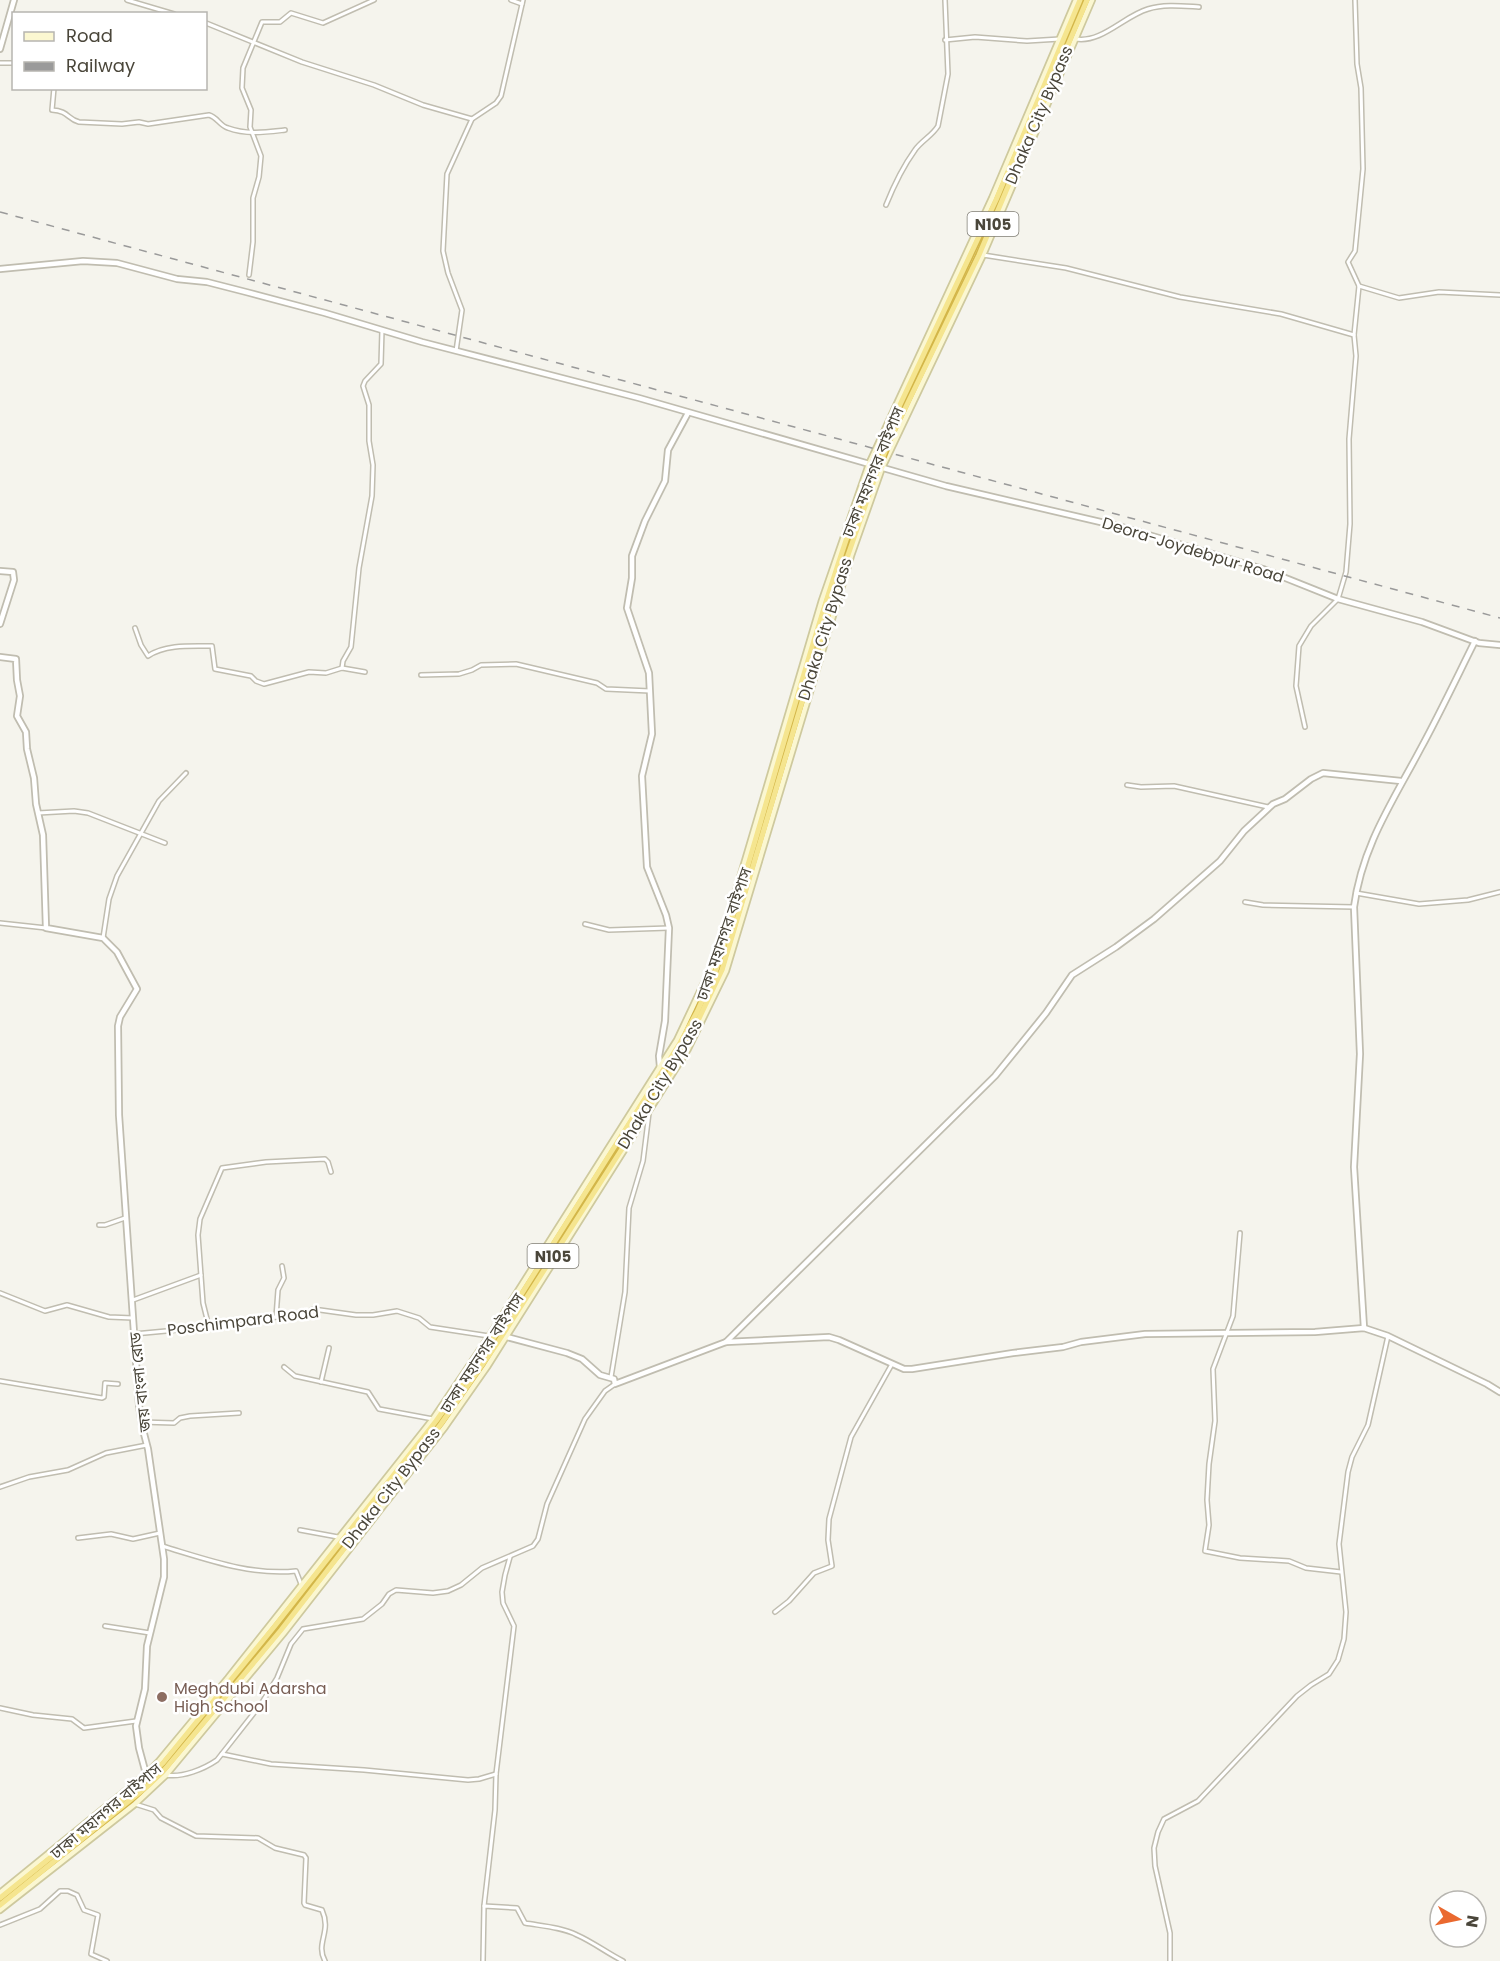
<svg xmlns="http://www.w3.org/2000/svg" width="1500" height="1961" font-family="Poppins,'Noto Sans Bengali',sans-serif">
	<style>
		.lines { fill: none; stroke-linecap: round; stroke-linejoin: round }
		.minor-casing { stroke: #c0bdb0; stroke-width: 6 }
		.tertiary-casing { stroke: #c0bdb0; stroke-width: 8 }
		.secondary-casing { stroke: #cec99e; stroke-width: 8 }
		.trunk-casing { stroke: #d3b649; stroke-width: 8 }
		.minor { stroke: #fff; stroke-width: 3 }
		.tertiary { stroke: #fff; stroke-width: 4.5 }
		.secondary { stroke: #fbf7d1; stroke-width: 4.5 }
		.trunk { stroke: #f5e58f; stroke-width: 5 }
		.rail { stroke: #9a9a9a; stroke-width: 1.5; stroke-dasharray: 8 8; stroke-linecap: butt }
		.trunk-bridge-casing { stroke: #d3b649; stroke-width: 8; stroke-linecap: butt }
		.trunk-bridge { stroke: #f5e58f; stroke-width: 5 }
		.education-dot { fill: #8d6e63; stroke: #fff; stroke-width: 2 }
		.labels { text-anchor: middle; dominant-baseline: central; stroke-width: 5; stroke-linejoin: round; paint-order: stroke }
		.shield { fill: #fff; stroke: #807e75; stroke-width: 1.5 }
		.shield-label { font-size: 15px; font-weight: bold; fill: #4a463a }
		.street-label { font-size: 16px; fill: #4a463a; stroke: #fff }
		.education-label { font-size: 16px; fill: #785e54; stroke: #fff; text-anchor: start }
	</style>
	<rect width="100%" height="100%" fill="#f5f4ed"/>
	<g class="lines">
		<!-- minor casing -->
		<g class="minor-casing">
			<g id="minor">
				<polyline points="127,0 174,14"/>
				<polyline points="511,0 522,4"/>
				<polyline points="206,23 302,62 374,85 423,105 472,119"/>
				<path d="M 1076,39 C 1102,43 1124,16 1148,9 C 1164,4 1182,6 1199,7"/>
				<polyline points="945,40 975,37 1027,41 1060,39"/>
				<polyline points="0,63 14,63"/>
				<path d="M 54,88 L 52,110 C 69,111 67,119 79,122 L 122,124 L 139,122 L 148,124 L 209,115 C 217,117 220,126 228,128 C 246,135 267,132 285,130"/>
				<path d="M 886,205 C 894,185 902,168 915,150 C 921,141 932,136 938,126 L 948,74 L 945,0"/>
				<polyline points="983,255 1066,268 1180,297 1281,314 1354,335"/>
				<polyline points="249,275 253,242 253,198 259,177 261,156 250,127 251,110 242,88 243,68 262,22 280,22 291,13 323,23 374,0"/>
				<polyline points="1359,286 1399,298 1439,292 1500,295"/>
				<polyline points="456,351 462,310 448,273 443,251 447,174 472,119 496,103 501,96 523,0"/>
				<path d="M 135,628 L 141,645 L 148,656 C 165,644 192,646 212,646 L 215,669 L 251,676 L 256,681 L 264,684 L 309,672 L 326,673 L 342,668 L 365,672"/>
				<polyline points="342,668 343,661 351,647 359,568 372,496 373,465 369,441 369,405 363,386 365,381 381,364 382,330"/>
				<polyline points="421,675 459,674 472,670 481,665 516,664 597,683 606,689 650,691"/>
				<polyline points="1305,727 1296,686 1299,646 1311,626 1338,599 1346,572 1350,524 1349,439 1356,356 1354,335 1359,286 1348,262 1355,251 1363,169 1361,88 1357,64 1355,0"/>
				<polyline points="1127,785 1141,787 1174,786 1268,807"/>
				<polyline points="38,813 74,811 88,813 165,843"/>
				<polyline points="1356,893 1419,904 1468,900 1500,892"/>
				<polyline points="1245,902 1263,905 1354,907"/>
				<polyline points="0,923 46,928"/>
				<polyline points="585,924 609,930 669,928"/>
				<polyline points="103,938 109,899 117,876 159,801 186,773"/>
				<polyline points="99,1225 105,1225 125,1218"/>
				<polyline points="1240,1233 1233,1316 1213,1369 1215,1421 1209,1464 1207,1500 1209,1525 1205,1551 1240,1558 1289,1561 1306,1568 1341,1572"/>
				<polyline points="0,1293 45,1311 67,1305 109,1317 133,1318"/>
				<polyline points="133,1300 201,1275"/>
				<polyline points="276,1317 278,1290 284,1278 282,1266"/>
				<polyline points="209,1327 203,1303 198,1235 200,1219 222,1168 266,1162 325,1159 328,1162 331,1172"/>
				<polyline points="134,1334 241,1324 276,1317 299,1317 313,1309 356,1315 373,1315 397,1311 419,1318 430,1327 489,1336"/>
				<polyline points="284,1367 295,1376 368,1392 379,1409 433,1419"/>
				<polyline points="611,1377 625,1292 629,1208 643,1161 649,1113"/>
				<polyline points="0,1381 102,1398 104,1397 105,1383 118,1384"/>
				<polyline points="321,1382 329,1348"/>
				<polyline points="141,1422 174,1423 180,1418 190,1416 239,1413"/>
				<polyline points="0,1487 29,1477 68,1470 106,1453 147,1445"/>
				<polyline points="300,1530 338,1537"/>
				<polyline points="78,1538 111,1534 133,1539 160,1533"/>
				<path d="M 162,1546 C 206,1559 251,1576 296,1571 L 301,1584"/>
				<polyline points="775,1612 789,1601 814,1573 832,1566 828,1540 829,1519 851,1437 892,1364"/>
				<polyline points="105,1626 150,1633"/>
				<polyline points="0,1708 33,1715 72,1719 84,1728 136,1721"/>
				<polyline points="222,1754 271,1764 364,1770 468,1780 479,1779 496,1774"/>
				<path d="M 166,1775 C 182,1778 204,1769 217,1760 L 261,1704 L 277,1678 L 291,1644 L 303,1629 L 363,1619 L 382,1604 L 389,1594 L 396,1590 L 433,1593 L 448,1591 L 461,1585 L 482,1568 L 533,1546 L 538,1539 L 547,1504 L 585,1419 L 605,1391 L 615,1384"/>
				<path d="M 135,1804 L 154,1810 L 161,1818 L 196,1836 L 258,1838 L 275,1848 L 304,1855 L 306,1858 L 304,1903 L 305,1905 L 322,1910 C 332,1932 315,1943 325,1961"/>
				<polyline points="484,1906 495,1810 496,1774 514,1626 503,1603 502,1592 505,1575 510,1557"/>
				<polyline points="0,1925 40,1909 60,1891 68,1891 77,1895 84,1910 98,1915 91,1954 107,1961"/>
				<path d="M 483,1961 L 484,1906 L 517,1908 L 525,1923 C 542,1926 561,1927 577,1935 C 593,1942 607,1953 623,1961"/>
				<polyline points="1170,1961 1170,1933 1155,1866 1154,1848 1158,1832 1164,1819 1198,1801 1297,1696 1311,1685 1329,1674 1338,1660 1344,1639 1346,1612 1339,1544 1348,1472 1352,1457 1368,1425 1388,1336"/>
			</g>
		</g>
		<!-- tertiary casing -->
		<g class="tertiary-casing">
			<g id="tertiary">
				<polyline points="0,49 14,0"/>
				<polyline points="0,269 83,261 117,263 177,279 207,282 246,292 325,313 422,342 639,398 946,486 1122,527 1263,569 1338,599 1422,622 1479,643 1500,645"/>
				<polyline points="0,571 13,572 14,580 0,624"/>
				<polyline points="0,657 16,659 17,680 20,696 17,716 26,732 27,749 34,778 36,804 43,835 46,928 103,938 117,952 137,989 120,1017 118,1026 119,1115 139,1405 142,1426 148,1449 164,1559 164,1577 147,1646 145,1689 136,1726 139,1748 146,1774"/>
				<polyline points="660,1067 659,1056 665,1021 669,928 666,915 647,867 642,776 652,734 649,673 627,608 632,578 632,556 645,521 665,481 668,450 688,413"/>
				<path d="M 1364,1328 L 1354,1167 L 1360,1054 L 1354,907 C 1362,846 1393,801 1421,748 C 1440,713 1457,677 1475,641"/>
				<polyline points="507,1337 567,1353 582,1359 600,1375 614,1379 615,1384 726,1342 829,1337 839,1340 904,1369 912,1369 1013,1353 1063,1347 1081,1342 1145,1334 1315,1332 1364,1328 1388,1336 1487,1384 1500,1392"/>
				<polyline points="726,1342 995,1076 1046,1013 1072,975 1116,947 1154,919 1220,861 1244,831 1273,804 1285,799 1311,779 1323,773 1401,781"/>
			</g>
		</g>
		<!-- secondary casing -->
		<g class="secondary-casing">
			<g id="secondary">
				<polyline points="0,1893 146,1774 159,1761 228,1678 433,1419 490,1335 677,1040 711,968 731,908 822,600 869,464 992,198 1076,0"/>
				<polyline points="0,1910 135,1804 166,1775 283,1634 445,1427 487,1367 688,1049 726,971 851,556 882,468 983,255 1092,0"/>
			</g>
		</g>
		<!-- trunk casing -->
		<g class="trunk-casing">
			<g id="trunk">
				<polyline points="883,441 996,200 1080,0"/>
				<polyline points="888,444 979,255 1087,0"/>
				<path d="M 0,1898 L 121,1801 L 163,1763 L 274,1627 L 436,1421 L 481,1358 L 680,1043 L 697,1012 L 716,970 C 769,803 811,632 871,469"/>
				<polyline points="0,1905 150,1784 166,1768 281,1630 441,1424 498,1342 663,1085 685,1048 722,970 833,598 878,469"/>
			</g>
		</g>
		<!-- minor -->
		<use href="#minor" class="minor"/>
		<!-- tertiary -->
		<use href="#tertiary" class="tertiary"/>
		<!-- secondary -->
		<use href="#secondary" class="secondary"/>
		<!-- trunk -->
		<use href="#trunk" class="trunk"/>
		<!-- rail -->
		<polyline class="rail" points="0,212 1500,618"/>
		<!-- trunk-bridge casing -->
		<g class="trunk-bridge-casing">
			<g id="trunk-bridge">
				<polyline points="871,469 883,441"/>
				<polyline points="878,469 888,444"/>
			</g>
		</g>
		<!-- trunk-bridge -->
		<use href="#trunk-bridge" class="trunk-bridge"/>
	</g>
	<!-- markers -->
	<circle class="education-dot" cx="162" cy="1697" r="6"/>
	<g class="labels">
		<!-- shield labels -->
		<g class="shield">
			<rect x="967.5" y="212" width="51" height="24" rx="4.5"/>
			<rect x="527.5" y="1244" width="51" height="24" rx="4.5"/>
		</g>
		<g class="shield-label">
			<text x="993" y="224">N105</text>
			<text x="553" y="1256">N105</text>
		</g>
		<!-- street labels -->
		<g class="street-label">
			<text transform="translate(1039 115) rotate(-67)">Dhaka City Bypass</text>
			<text transform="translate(873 472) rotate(-68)">ঢাকা মহানগর বাইপাস</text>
			<text transform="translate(1193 550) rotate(17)">Deora-Joydebpur Road</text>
			<text transform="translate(825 629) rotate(-73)">Dhaka City Bypass</text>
			<text transform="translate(724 934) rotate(-71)">ঢাকা মহানগর বাইপাস</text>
			<text transform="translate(660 1084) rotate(-59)">Dhaka City Bypass</text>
			<text transform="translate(243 1321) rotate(-7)">Poschimpara Road</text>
			<text transform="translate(482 1353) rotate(-57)">ঢাকা মহানগর বাইপাস</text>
			<text transform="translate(140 1382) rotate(-96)">জয় বাংলা রোড</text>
			<text transform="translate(391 1488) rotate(-52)">Dhaka City Bypass</text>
			<text transform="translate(106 1811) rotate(-40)">ঢাকা মহানগর বাইপাস</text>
		</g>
		<!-- education labels -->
		<g class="education-label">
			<text x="174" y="1688">Meghdubi Adarsha<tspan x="174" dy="18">High School</tspan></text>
		</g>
	</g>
	<!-- legend -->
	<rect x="12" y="12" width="195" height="78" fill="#ffffff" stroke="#b7b5b0" stroke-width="1.5"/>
	<rect x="24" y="32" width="30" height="9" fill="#fbf7d1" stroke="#b7b5b0" stroke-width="1.5"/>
	<text x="66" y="42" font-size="18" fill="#4a463a">Road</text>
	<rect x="24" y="62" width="30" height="9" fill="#9a9a9a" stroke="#b7b5b0" stroke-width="1.5"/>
	<text x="66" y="72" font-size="18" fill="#4a463a">Railway</text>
	<!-- north arrow -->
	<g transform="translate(1458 1919) rotate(99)"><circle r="28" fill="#ffffff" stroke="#b7b5b0" stroke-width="1.5"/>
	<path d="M0-4.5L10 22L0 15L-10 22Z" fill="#ea692f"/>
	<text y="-9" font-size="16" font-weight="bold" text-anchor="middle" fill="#4a463a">N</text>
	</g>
</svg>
